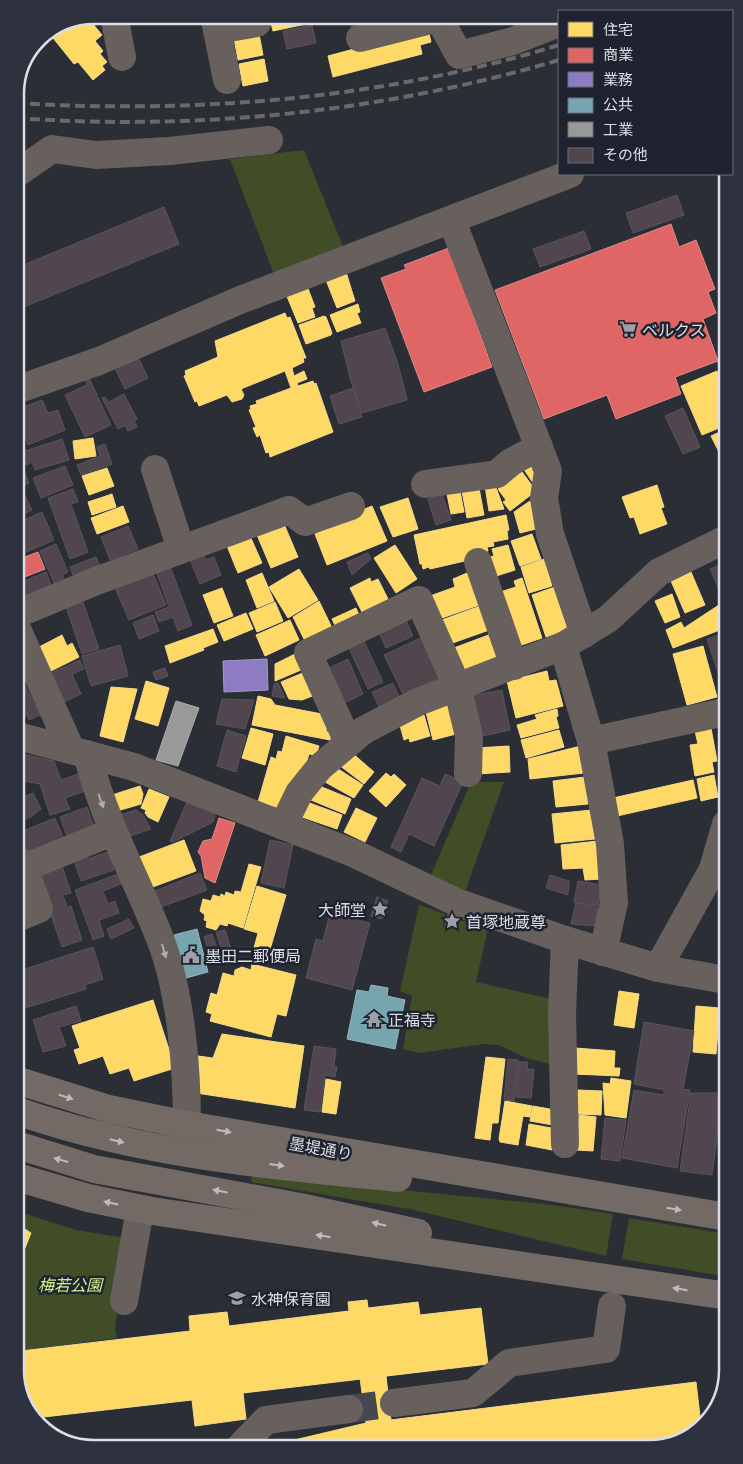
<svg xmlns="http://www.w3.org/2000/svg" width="743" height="1464" font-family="'Playfair Display','Noto Sans JP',serif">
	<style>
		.green { fill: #414d26 }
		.homes { fill: #ffd966; stroke: #f4da8c }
		.shops { fill: #e06666; stroke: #de8a8c }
		.offices { fill: #8e7cc3; stroke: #a599ce }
		.public { fill: #76a5af; stroke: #94b6c0 }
		.industry { fill: #999; stroke: #adaeb0 }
		.building { fill: #51454e; stroke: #59565a }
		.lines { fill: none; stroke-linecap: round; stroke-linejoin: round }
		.minor-tunnel { stroke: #464850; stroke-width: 28; stroke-dasharray: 28 14; stroke-linecap: butt }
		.minor { stroke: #68605d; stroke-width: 28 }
		.major { stroke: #736a66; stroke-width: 28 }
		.rail { stroke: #6b6869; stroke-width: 4; stroke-dasharray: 10 5; stroke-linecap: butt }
		.oneway { fill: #adacaf }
		.oneway2 { fill: #bcbbc0 }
		.labels { text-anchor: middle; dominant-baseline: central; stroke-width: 5; stroke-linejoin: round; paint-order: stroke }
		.poi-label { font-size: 16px; fill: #dbdee6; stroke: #1f232f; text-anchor: start }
		.street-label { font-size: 16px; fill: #dbdee6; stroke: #1f232f }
		.park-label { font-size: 16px; font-style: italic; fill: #cff08c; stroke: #1f232f }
		.rim { fill: none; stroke: #dbdee6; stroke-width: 2.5 }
	</style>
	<rect width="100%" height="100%" fill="#2c2e35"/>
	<!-- green -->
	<g class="green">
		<polygon points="304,150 344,249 275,277 230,159"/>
		<polygon points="471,782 504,782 465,892 431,875"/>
		<polygon points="419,905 445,914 443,927 457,930 460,920 488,928 476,982 551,999 554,1065 526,1058 499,1045 484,1044 419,1053 403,1049 412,996 400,991"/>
		<polygon points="252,1175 553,1205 613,1214 606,1256 414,1210 251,1182"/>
		<polygon points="20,1212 76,1230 126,1238 115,1329 117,1338 21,1351"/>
		<polygon points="629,1218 727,1234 728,1277 622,1259"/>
	</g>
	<!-- homes -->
	<g class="homes">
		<polygon points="93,15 97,21 93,24 102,35 95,41 103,51 100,54 107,62 102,66 105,70 93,80 78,62 74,64 49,33"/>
		<polygon points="269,15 309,15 311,23 273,31"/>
		<polygon points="428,29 431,42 420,45 422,54 333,77 328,56"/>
		<polygon points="259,34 263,55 238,60 234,38"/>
		<polygon points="264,59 268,81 243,86 239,64"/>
		<polygon points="346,272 355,301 337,308 326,280"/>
		<polygon points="307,286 315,307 312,308 315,317 298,323 286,294"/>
		<polygon points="358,304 360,312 357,313 361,323 337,332 330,315"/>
		<polygon points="285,313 287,318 290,317 306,358 303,358 304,362 292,368 294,376 304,371 307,379 297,383 298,386 313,381 314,384 316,383 333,432 270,457 269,452 266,453 260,435 257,437 253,428 256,427 249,410 251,409 250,406 257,404 256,401 291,388 285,371 241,389 244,395 242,399 232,402 227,395 199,406 197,401 195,402 184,376 186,375 185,371 218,357 215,341"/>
		<polygon points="324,316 326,317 332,333 331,335 306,344 299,325"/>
		<polygon points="717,371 724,386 724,426 702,435 681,386"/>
		<polygon points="724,430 724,462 711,436"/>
		<polygon points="93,438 96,456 75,459 73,441"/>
		<polygon points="534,456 535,486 521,465"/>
		<polygon points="107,468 114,486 89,495 82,476"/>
		<polygon points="522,472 536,491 510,511 503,502 506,500 498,489"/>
		<polygon points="495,485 504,509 489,511 485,486"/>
		<polygon points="657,485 664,507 661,508 667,524 640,534 634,517 630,518 622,497"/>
		<polygon points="479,488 484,515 467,518 462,491"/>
		<polygon points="460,491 464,512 451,514 447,494"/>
		<polygon points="112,494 116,507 92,515 88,502"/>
		<polygon points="408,498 418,529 393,537 380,507"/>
		<polygon points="530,501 540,528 520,533 514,512"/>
		<polygon points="123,506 129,522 97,534 91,518"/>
		<polygon points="372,506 387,541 327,565 315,534 358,516 357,512"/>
		<polygon points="506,515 509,530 507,531 508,539 493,542 494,546 487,547 488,551 468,555 469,560 430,569 429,567 423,569 422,564 420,564 414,535"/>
		<polygon points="284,524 298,557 271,568 257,535"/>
		<polygon points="532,534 541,559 520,566 511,541"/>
		<polygon points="250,536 262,563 238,573 227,546"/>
		<polygon points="395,545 417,579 396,593 374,558"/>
		<polygon points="508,545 515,570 487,579 481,559 494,556 492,549"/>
		<polygon points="544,559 552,586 529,593 521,567"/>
		<polygon points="299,569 318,600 288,618 269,587"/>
		<polygon points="474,570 485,603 439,619 430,596 455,587 453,579"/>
		<polygon points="691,572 705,605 685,613 671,581"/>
		<polygon points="262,573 274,601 257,608 246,580"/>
		<polygon points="370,578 371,582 378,579 391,605 365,618 350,588"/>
		<polygon points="522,578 542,638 513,648 497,593 516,587 514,581"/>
		<polygon points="555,587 569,629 546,637 532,595"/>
		<polygon points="222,588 233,616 214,623 203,595"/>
		<polygon points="672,594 680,617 665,623 655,601"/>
		<polygon points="319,601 335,634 308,647 293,617"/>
		<polygon points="275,602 283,621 257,632 249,613"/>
		<polygon points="483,605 492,629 447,645 439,621"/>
		<polygon points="719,605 725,620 725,628 673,648 666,630 681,622 684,628"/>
		<polygon points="356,608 362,622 338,632 332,619"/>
		<polygon points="246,613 253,629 224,641 217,625"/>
		<polygon points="290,620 299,640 265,656 256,635"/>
		<polygon points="213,629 218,642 203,648 204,650 170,663 165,646"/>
		<polygon points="494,633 499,663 461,674 451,649"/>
		<polygon points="62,635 67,646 72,643 79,657 51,671 39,647"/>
		<polygon points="703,646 717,697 687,705 673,654"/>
		<polygon points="301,651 308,667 275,681 275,664"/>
		<polygon points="547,671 549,681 556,680 563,706 516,718 507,681"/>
		<polygon points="305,672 315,695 302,700 289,699 281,682"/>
		<polygon points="146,681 169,688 158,726 135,719"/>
		<polygon points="111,687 137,689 123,742 100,736"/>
		<polygon points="258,696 271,699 275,705 322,714 328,723 326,731 331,734 330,740 252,725"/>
		<polygon points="449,705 456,734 433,740 425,708"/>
		<polygon points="557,709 558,716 556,717 559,728 521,738 517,725 537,719 535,715"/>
		<polygon points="424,715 430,736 410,742 409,738 404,740 399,722"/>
		<polygon points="251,728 273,734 265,765 242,758"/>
		<polygon points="711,728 717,761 712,762 714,772 695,776 690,745 698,744 695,731"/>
		<polygon points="559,730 564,747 526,758 521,740"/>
		<polygon points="286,736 319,746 316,756 309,754 304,771 292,791 285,790 279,808 258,802 271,757 276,759 278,751 282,752"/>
		<polygon points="509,746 510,772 476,774 475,748"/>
		<polygon points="581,746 584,773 530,779 528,759"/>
		<polygon points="351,752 374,772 364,784 339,765"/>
		<polygon points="332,765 363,785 354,798 325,782"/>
		<polygon points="386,773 391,777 394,774 406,785 386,807 369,791"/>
		<polygon points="714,775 718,797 701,801 697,779"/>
		<polygon points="585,777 588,804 556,807 553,781"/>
		<polygon points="693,780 697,798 617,816 613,798"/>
		<polygon points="317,785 351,799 345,814 311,800"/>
		<polygon points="140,786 143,794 141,804 117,811 112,795"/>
		<polygon points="149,789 169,797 158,822 148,817 145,813 146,810 141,808"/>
		<polygon points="307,802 342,815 337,829 302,817"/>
		<polygon points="356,808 377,818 365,842 344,832"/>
		<polygon points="592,810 595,839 555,843 552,814"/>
		<polygon points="184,840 196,871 150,888 139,857"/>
		<polygon points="598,841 602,879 585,880 583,868 563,869 561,845"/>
		<polygon points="249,864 261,867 243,928 228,923 227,926 220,924 216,930 206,927 207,921 204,920 205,915 200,911 203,899 211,901 213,895 220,897 221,894 225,896 226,892 234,895 235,891 241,892"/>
		<polygon points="257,886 286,895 269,953 254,948 258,933 244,929"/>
		<polygon points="252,964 296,975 286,1016 277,1014 271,1037 210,1021 212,1014 206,1012 211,993 217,995 223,973 234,976 235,970 242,967 251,970"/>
		<polygon points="619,991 639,994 634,1028 614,1025"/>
		<polygon points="153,1000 175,1068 134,1081 129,1068 110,1074 103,1056 79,1064 74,1050 80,1048 72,1026"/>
		<polygon points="696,1006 720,1008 716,1054 693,1052"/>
		<polygon points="222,1034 304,1046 295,1108 196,1093 194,1062 199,1063 198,1056 213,1058"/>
		<polygon points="575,1048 615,1051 614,1068 620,1068 619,1076 573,1074"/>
		<polygon points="486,1057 505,1059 498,1123 492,1123 490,1140 475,1138"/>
		<polygon points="611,1078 631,1081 626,1118 605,1115 603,1083 610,1084"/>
		<polygon points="326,1079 341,1082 336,1114 322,1112"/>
		<polygon points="578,1090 602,1091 601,1115 577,1114"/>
		<polygon points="505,1101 532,1106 530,1117 523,1116 518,1145 500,1142 499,1139"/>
		<polygon points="533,1106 555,1110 553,1125 530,1121"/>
		<polygon points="579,1115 596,1117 593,1151 577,1150"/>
		<polygon points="529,1124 557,1129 552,1150 526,1145"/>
		<polygon points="20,1226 31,1233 25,1248 20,1247"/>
		<polygon points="367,1300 368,1308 418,1302 420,1315 481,1308 488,1364 243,1393 246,1419 195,1426 192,1400 35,1418 21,1400 21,1351 190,1331 189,1316 227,1312 229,1326 349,1311 348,1302"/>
		<polygon points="386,1376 391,1420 366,1423 360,1378"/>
		<polygon points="696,1382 701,1425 679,1443 265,1447 366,1423"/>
	</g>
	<!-- shops -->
	<g class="shops">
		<polygon points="671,224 679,247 696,240 715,289 708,292 716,313 703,319 718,361 675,377 681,394 616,419 607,395 544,419 495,290"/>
		<polygon points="454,246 473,296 467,298 492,367 424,392 381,278 406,269 404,265"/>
		<polygon points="38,552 45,569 17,580 17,560"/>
		<polygon points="219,818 235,823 215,883 205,878 201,856 198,852 203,841 212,839"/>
	</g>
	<!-- offices -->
	<polygon class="offices" points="267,659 268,690 224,692 223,661"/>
	<!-- public -->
	<g class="public">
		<polygon points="197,929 208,972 186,978 174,935"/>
		<polygon points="371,985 388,988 387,996 405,1000 395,1049 347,1039 357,990 369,992"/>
	</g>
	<!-- industry -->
	<polygon class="industry" points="176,701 199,708 178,766 156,760"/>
	<!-- building -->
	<g class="building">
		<polygon points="349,15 381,15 383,25 353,32"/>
		<polygon points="312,25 316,43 287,49 283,31"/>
		<polygon points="677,195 684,215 633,233 626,213"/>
		<polygon points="164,207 179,244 16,310 16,268"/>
		<polygon points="584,231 591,249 540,267 533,249"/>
		<polygon points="385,328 398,364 407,400 362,413 350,378 341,341"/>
		<polygon points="137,355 148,378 125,389 114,366"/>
		<polygon points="88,376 111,425 85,437 65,395 87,385 84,377"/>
		<polygon points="353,388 362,417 339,424 330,396"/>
		<polygon points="124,394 137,419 134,421 137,427 128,431 125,425 118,429 102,398 105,397 109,402"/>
		<polygon points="42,400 48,413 58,410 65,430 28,445 18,420 22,419 18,409"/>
		<polygon points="683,408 700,447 683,454 665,416"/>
		<polygon points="62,439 69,460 35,470 32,462 26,465 22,452"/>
		<polygon points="105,444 112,464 81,475 77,465 100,456 97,447"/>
		<polygon points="22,466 29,483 17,489 17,468"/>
		<polygon points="65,466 73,485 41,498 33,478"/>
		<polygon points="73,489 78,502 71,504 88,552 70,559 48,498"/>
		<polygon points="23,491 32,510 17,517 17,494"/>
		<polygon points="442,494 451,520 436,525 428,499"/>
		<polygon points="42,512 54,540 17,556 17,523"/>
		<polygon points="128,526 138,549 110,560 101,537"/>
		<polygon points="56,544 68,572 62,575 65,580 55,585 40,551"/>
		<polygon points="202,552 206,560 214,557 221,575 200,584 189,557"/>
		<polygon points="368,553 371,559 352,575 347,562"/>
		<polygon points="96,557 101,570 75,580 70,567"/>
		<polygon points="724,563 725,595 722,596 710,569"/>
		<polygon points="170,566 192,625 178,631 173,617 159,622 155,612 169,607 156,571"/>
		<polygon points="152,571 166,605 129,620 113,583"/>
		<polygon points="46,572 53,589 21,602 17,595 17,584"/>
		<polygon points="81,596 99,649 82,654 65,604"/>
		<polygon points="153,615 159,631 139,639 133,623"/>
		<polygon points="404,616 413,636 386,648 377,628"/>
		<polygon points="725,633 725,684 722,685 707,639"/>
		<polygon points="425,636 444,676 430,682 432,685 405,698 384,655"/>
		<polygon points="362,637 383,682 368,689 347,644"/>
		<polygon points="120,645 128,676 91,686 82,656"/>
		<polygon points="348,659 363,694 344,703 329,668"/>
		<polygon points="80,660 84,669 72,674 81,694 64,702 51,673"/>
		<polygon points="165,668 168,676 156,680 153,672"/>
		<polygon points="23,682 40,715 29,720 27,715 21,717 18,706 18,684"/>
		<polygon points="278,683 285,698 272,696 274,684"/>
		<polygon points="393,683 401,701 381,711 372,692"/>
		<polygon points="502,690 510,730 478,737 470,696"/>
		<polygon points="222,699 254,700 245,729 216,724"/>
		<polygon points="227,730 246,736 236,772 217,766"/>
		<polygon points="18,753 54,761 61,780 78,774 85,791 65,798 70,809 50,815 40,784 18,780"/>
		<polygon points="445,774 463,782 434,846 409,834 401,852 391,847 422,778 440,786"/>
		<polygon points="33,793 41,809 31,817 18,821 18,796 24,794 26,796"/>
		<polygon points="187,802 215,814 213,822 173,842 170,841"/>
		<polygon points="87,807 96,832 69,842 60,817"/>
		<polygon points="136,810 143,815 151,829 127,837 120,815"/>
		<polygon points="55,818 65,842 27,857 18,833"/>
		<polygon points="270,840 293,845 284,888 261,883"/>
		<polygon points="108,852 114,870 81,881 73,857 85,853 87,859"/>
		<polygon points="62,866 71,893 63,895 67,907 71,906 82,940 62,947 37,874"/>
		<polygon points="200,873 207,890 161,907 155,891"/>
		<polygon points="118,874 121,884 103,891 108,904 115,901 119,913 99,920 104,936 93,940 75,890"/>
		<polygon points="550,875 569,881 568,895 546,888"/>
		<polygon points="578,881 602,885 598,906 574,902"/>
		<polygon points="377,897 388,901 382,919 371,916"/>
		<polygon points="576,903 598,908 594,926 571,924"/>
		<polygon points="330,913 370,923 352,990 306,978 316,939 323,941"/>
		<polygon points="448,914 458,917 456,928 445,926"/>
		<polygon points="129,919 134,928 111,939 107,929"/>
		<polygon points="225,930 234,959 225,961 216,932"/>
		<polygon points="212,934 222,962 213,965 204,937"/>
		<polygon points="93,947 103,979 85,985 86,989 19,1010 19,971"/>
		<polygon points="76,1006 81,1021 59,1027 66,1046 43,1052 33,1020"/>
		<polygon points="644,1022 694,1031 683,1089 690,1090 677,1168 622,1158 634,1090 664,1095 664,1090 634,1084"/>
		<polygon points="314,1046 336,1049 334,1066 337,1067 335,1077 325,1075 320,1112 304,1110"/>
		<polygon points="508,1059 518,1060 514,1101 504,1100"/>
		<polygon points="519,1062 528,1062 527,1069 534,1069 531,1098 516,1097"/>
		<polygon points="691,1093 727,1093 725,1124 719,1124 712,1175 680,1171"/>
		<polygon points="605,1118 626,1120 620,1161 601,1159"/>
	</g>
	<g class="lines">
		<!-- minor-tunnel -->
		<polyline class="minor-tunnel" points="349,1409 394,1403"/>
		<!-- minor -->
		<g class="minor">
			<polyline points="114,15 122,57"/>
			<polyline points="214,15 227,80"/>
			<polyline points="439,18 459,55 513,41 559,23"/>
			<polyline points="217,30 257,23"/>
			<polyline points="360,38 439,18 438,15"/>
			<polyline points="16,174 52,149 96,155 170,151 269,140"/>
			<polyline points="452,221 548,471 544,498 550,534 584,634"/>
			<polyline points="16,390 99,361 240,300 570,174"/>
			<polyline points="155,469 181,549"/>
			<polyline points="425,484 497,474 511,462 539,447"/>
			<polyline points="478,562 514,666"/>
			<polyline points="17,614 96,581 289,510 305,522 351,506"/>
			<polyline points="18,631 71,750"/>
			<polyline points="563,646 591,741 610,844 614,903 603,952"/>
			<polyline points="18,736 134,767 353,853 456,902 565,940 658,968 726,980"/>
			<polyline points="591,741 725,712"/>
			<polyline points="348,742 308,653 419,600 457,686 469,736 468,773"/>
			<path d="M 87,754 C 105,823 136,877 161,941 C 181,994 187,1069 187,1125"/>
			<polyline points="283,826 299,793 320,767 364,730 418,702 563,646 608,619 659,572 724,540"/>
			<polyline points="19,861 24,868 112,832"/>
			<polyline points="713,869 726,824"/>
			<polyline points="19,917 39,909 24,868"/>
			<polyline points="658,968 713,869 726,871"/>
			<polyline points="565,1144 562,1015 565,940"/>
			<polyline points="124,1301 140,1209"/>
			<polyline points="394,1403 473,1393 509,1363 606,1349 612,1306"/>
			<polyline points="240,1447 266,1420 349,1409"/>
		</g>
		<!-- major -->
		<g class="major">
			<polyline points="19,1081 109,1109 187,1125 727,1217"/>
			<path d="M 20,1112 C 141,1154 271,1166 398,1178"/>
			<polyline points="20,1146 94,1169 300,1207 418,1233"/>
			<polyline points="20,1178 88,1198 152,1211 728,1296"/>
		</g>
		<!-- rail -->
		<g class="rail">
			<path d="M 15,103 C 199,114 383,99 559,45"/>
			<path d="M 15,118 C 199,131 383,112 559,60"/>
		</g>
	</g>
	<!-- one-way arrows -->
	<defs><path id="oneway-solid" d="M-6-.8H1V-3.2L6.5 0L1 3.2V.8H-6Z" transform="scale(1.25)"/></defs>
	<g class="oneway">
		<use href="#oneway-solid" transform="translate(101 801) rotate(70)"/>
		<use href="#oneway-solid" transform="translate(164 951) rotate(74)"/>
	</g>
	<g class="oneway2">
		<use href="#oneway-solid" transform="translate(66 1097) rotate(17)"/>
		<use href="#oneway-solid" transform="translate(224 1131) rotate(10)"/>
		<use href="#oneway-solid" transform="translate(117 1141) rotate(13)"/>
		<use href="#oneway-solid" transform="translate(61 1160) rotate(-164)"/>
		<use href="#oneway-solid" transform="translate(277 1165) rotate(8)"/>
		<use href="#oneway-solid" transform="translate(220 1191) rotate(-169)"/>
		<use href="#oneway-solid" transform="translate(111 1203) rotate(-168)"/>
		<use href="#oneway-solid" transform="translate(674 1209) rotate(9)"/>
		<use href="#oneway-solid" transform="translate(379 1224) rotate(-167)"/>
		<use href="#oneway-solid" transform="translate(323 1236) rotate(-172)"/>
		<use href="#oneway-solid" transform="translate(680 1289) rotate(-171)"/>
	</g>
	<!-- icons -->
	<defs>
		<g id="supermarket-bare" transform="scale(1.35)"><path d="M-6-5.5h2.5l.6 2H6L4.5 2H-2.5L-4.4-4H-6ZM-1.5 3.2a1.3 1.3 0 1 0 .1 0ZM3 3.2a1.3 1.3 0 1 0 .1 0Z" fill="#9ea0a8" stroke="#1f232f" stroke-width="2.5" paint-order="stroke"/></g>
		<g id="sight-bare" transform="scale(1.35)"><path d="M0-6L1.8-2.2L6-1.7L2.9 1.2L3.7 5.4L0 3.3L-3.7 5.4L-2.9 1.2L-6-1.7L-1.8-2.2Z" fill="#9ea0a8" stroke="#1f232f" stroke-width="2.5" paint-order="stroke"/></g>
		<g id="civic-bare" transform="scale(1.35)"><path d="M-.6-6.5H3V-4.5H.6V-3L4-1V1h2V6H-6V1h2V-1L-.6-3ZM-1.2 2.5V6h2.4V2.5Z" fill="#9ea0a8" stroke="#1f232f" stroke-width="2.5" paint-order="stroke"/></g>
		<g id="temple-bare" transform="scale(1.35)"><path d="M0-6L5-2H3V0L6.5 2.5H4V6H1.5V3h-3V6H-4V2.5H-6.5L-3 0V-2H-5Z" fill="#9ea0a8" stroke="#1f232f" stroke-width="2.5" paint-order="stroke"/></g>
		<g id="school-bare" transform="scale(1.35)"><path d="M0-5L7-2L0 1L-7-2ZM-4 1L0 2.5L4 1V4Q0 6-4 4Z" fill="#9ea0a8" stroke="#1f232f" stroke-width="2.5" paint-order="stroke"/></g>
	</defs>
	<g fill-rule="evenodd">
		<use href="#supermarket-bare" x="628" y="329"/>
		<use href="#sight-bare" x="380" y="909"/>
		<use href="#sight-bare" x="452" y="921"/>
		<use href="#civic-bare" x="191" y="955"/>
		<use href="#temple-bare" x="374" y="1019"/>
		<use href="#school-bare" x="237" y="1298"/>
	</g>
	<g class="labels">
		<!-- poi labels -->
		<g class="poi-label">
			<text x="642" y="329">ベルクス</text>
			<text x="366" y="909" text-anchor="end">大師堂</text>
			<text x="466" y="921">首塚地蔵尊</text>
			<text x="205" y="955">墨田二郵便局</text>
			<text x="388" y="1019">正福寺</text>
			<text x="251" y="1298">水神保育園</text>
		</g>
		<!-- street labels -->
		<g class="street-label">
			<text transform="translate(321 1148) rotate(10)">墨堤通り</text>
		</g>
		<!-- park labels -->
		<g class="park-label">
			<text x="70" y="1284">梅若公園</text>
		</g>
	</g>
	<!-- crop -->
	<path d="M0 0H743V1464H0ZM94 24H649A70 70 0 0 1 719 94V1370A70 70 0 0 1 649 1440H94A70 70 0 0 1 24 1370V94A70 70 0 0 1 94 24Z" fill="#2e323e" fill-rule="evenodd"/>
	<path class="rim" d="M94 24H649A70 70 0 0 1 719 94V1370A70 70 0 0 1 649 1440H94A70 70 0 0 1 24 1370V94A70 70 0 0 1 94 24Z"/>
	<!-- legend -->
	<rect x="558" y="10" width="175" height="165" fill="#1f232f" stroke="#6a6e78"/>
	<rect x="568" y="22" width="25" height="15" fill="#ffd966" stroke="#6a6e78"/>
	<text x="603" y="35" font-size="15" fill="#dbdee6">住宅</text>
	<rect x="568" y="48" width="25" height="15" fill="#e06666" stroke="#6a6e78"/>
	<text x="603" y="60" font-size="15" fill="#dbdee6">商業</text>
	<rect x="568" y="72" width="25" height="15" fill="#8e7cc3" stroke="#6a6e78"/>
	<text x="603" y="85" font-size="15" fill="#dbdee6">業務</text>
	<rect x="568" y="98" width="25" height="15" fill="#76a5af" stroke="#6a6e78"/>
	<text x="603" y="110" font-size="15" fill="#dbdee6">公共</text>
	<rect x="568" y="122" width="25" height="15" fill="#999999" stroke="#6a6e78"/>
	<text x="603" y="135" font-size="15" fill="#dbdee6">工業</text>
	<rect x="568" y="148" width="25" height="15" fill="#51454e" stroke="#6a6e78"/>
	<text x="603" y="160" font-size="15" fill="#dbdee6">その他</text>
</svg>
